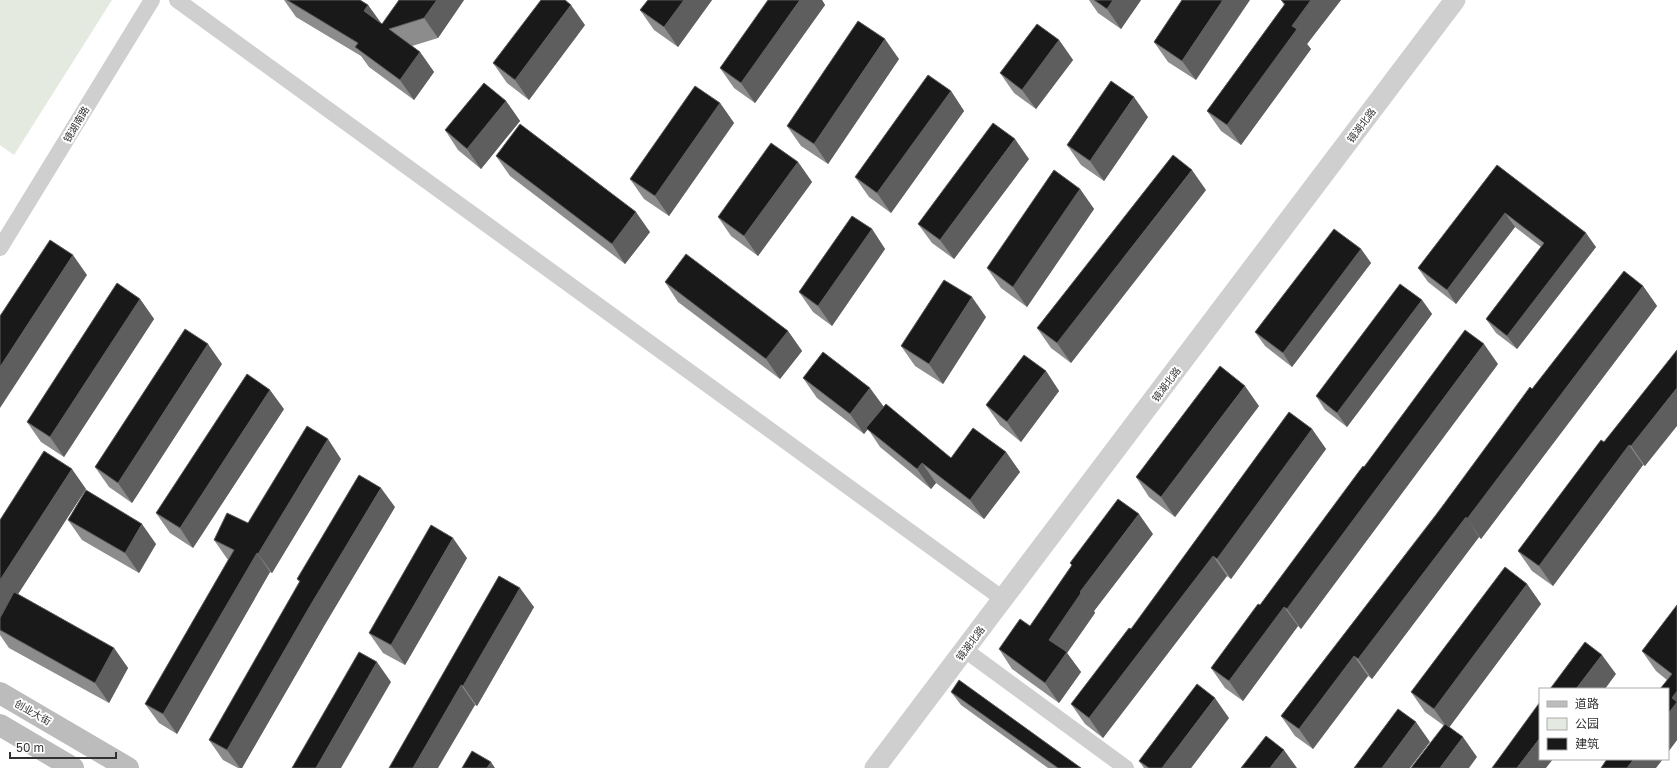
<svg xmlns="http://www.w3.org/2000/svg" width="1677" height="768" font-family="'Golos Text','Noto Sans SC',sans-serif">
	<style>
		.green { fill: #e4eadf }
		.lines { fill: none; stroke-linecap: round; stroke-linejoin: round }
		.minor { stroke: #cfcfcf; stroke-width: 16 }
		.tertiary { stroke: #cfcfcf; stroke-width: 21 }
		.secondary { stroke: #bcbcbc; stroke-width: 22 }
		.wall { fill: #8c8c8c }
		.shaded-wall { fill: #5e5e5e }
		.building { fill: #191919; stroke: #5e5e5e }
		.labels { text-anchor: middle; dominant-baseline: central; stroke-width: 4; stroke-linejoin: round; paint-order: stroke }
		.street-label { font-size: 10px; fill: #323232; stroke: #fff }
	</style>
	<rect width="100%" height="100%" fill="#fff"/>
	<!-- green -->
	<polygon class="green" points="0,0 112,0 14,155 0,145"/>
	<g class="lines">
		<!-- minor -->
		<g class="minor">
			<polyline points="177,0 1003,599"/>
			<polyline points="0,248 152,0"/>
			<polyline points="965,650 1126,768"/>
		</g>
		<!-- tertiary -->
		<polyline class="tertiary" points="875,768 1455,0"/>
		<!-- secondary -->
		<g class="secondary">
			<polyline points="0,693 128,768"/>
			<polyline points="0,725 73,768"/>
		</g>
	</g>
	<!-- wall -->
	<g class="wall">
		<polygon points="284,0 360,0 368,5 382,24 464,0 438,38 412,46 420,52 434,72 414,100 369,67 361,56 296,17"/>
		<polygon points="648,0 712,0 678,47 654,30 640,10"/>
		<polygon points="822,0 825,5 755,103 734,88 720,68"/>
		<polygon points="1089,0 1141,0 1121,29 1098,13"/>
		<polygon points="1182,0 1196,80 1168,62 1154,42"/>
		<polygon points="1281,0 1341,0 1307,44 1311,49 1241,145 1221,131 1207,111 1284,5"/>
		<polygon points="585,25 529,100 507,83 493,63"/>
		<polygon points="1059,40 1073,60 1036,109 1014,93 1000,73"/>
		<polygon points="899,59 828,164 801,146 787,126"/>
		<polygon points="951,91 964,111 891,213 869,197 855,177"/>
		<polygon points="506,101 520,121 481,169 458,150 445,130"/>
		<polygon points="720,103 734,123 669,216 644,199 630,179"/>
		<polygon points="1148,117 1104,181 1081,165 1067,145"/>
		<polygon points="496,156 650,232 625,264 510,176"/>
		<polygon points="1029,159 954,259 932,243 918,224"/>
		<polygon points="798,162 812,182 758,256 731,236 718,217"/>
		<polygon points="1497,165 1596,247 1517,349 1496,333 1486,319 1541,247 1515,227 1456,304 1428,282 1418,268"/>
		<polygon points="1080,189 1094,209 1027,307 1001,288 987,268"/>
		<polygon points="1206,190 1071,363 1051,348 1037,328"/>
		<polygon points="872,229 885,249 832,326 813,312 799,292"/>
		<polygon points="1361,249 1371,263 1292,367 1265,346 1255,332"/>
		<polygon points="665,282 788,331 802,351 780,379 678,302"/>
		<polygon points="1643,286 1657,306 1481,539 1479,537 1372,679 1368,676 1313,749 1295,736 1281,716 1532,389"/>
		<polygon points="140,299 154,319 64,457 41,442 27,422"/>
		<polygon points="1422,300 1432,314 1347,427 1325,410 1316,396"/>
		<polygon points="986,317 943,384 915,366 901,346"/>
		<polygon points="1677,350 1645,466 1643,465 1553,586 1532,571 1518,551 1604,442"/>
		<polygon points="222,364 132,503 109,487 95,467"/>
		<polygon points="1498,364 1301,629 1298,626 1243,701 1225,688 1211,668 1260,605 1364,467"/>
		<polygon points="1046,371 1059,391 1021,442 1000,425 986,405"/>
		<polygon points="803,378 884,407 951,458 1006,452 1020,472 984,519 936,483 931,489 880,447 868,429 864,434 817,398"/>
		<polygon points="1259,406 1175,517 1149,497 1136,477"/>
		<polygon points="284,409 193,548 170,533 156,513"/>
		<polygon points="1312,429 1326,449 1231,579 1227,576 1103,738 1085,724 1071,704 1131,629"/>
		<polygon points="341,459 272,573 270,572 177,734 159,723 145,704 228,560 214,540 248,523"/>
		<polygon points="86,489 18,594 114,648 128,668 109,703 9,648 0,635 0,520"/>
		<polygon points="395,507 324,626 242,768 238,768 223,760 209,740 300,583 297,579"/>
		<polygon points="68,520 156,544 139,573 82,540"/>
		<polygon points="1153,534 1094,611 1095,613 1067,653 1081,672 1059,703 1012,669 999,649 1030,626 1072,566 1070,563"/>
		<polygon points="467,558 405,665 383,653 369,633"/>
		<polygon points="499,576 534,607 477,706 475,705 389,768"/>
		<polygon points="1527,584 1541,604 1449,727 1477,757 1443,725 1425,712 1411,692"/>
		<polygon points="1677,605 1677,740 1668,752 1667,680 1656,671 1642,651"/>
		<polygon points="951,692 1081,768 1048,768 961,705"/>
		<polygon points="1229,718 1191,768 1144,768 1139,761"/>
	</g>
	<!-- shaded-wall -->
	<g class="shaded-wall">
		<polygon points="437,0 464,0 438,38 424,18"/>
		<polygon points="684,0 712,0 678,47 664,27"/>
		<polygon points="800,0 822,0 825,5 755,103 741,83"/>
		<polygon points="1113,0 1141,0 1121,29 1107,9"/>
		<polygon points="1223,0 1250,0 1196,80 1182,61"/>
		<polygon points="1311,0 1341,0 1307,44 1311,49 1241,145 1227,125 1292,26"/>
		<polygon points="368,5 382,25 364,11"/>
		<polygon points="571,5 585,25 529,100 515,80"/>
		<polygon points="885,39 899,59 828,164 814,144"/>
		<polygon points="1059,40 1073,60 1036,109 1022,90"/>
		<polygon points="420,52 434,72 414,100 400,80"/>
		<polygon points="951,91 964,111 891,213 877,193"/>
		<polygon points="1134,97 1148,117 1104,181 1090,161"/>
		<polygon points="506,101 520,121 481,169 467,149"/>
		<polygon points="720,103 734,123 669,216 655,196"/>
		<polygon points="1015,139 1029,159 954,259 940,240"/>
		<polygon points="798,162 812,182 758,256 744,236"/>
		<polygon points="1192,170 1206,190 1071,363 1057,343"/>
		<polygon points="1080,189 1094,209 1027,307 1013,287"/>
		<polygon points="636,212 650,232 625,264 612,244"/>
		<polygon points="1505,213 1515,227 1456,304 1447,290"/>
		<polygon points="872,229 885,249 832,326 818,306"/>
		<polygon points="1586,233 1596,247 1517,349 1507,336"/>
		<polygon points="1361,249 1371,263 1292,367 1283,353"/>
		<polygon points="73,255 87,275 0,408 0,367"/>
		<polygon points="1643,286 1657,306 1481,539 1467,519"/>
		<polygon points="972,297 986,317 943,384 929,364"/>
		<polygon points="140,299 154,319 64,457 50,437"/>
		<polygon points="1422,300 1432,314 1347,427 1337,413"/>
		<polygon points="788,331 802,351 780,379 766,359"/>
		<polygon points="208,344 222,364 132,503 118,483"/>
		<polygon points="1484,344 1498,364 1301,629 1287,609"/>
		<polygon points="1046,371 1059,391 1021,442 1007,422"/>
		<polygon points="1245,386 1259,406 1175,517 1161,497"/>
		<polygon points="870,388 884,407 866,428 868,429 864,434 850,414"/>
		<polygon points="1677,388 1677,426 1645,466 1631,446"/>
		<polygon points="270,390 284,409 193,548 180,528"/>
		<polygon points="1312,429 1326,449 1231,579 1217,559"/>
		<polygon points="328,439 341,459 272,573 258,554"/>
		<polygon points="1629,445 1643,465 1553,586 1539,566"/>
		<polygon points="1006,452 1020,472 984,519 970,500"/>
		<polygon points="922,463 936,483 931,489 917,469"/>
		<polygon points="72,469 86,489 0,622 0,580"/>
		<polygon points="381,488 395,507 324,626 242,768 240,768 227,750 310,606"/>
		<polygon points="1139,514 1153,534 1094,611 1095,613 1067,653 1081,672 1059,703 1045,683 1049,640 1080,592"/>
		<polygon points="1466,517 1479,537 1372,679 1358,659"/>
		<polygon points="142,524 156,544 139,573 125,553"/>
		<polygon points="453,538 467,558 405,665 391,645"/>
		<polygon points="257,553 270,572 177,734 163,714"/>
		<polygon points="1213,556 1227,576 1103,738 1089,718"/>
		<polygon points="1527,584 1541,604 1448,729 1434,709"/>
		<polygon points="520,588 534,607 477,706 463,686"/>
		<polygon points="1284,607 1298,626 1243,701 1229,681"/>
		<polygon points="114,648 128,668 109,703 95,683"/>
		<polygon points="1602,655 1616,674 1605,689 1576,689"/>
		<polygon points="1354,656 1368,676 1313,749 1299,729"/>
		<polygon points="377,662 391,682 341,768 316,768"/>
		<polygon points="461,685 475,705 438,768 413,768"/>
		<polygon points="1677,691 1677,740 1668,752 1668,714 1672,698"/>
		<polygon points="1215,698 1229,718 1191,768 1162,768"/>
		<polygon points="1416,722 1430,742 1410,768 1382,768"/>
		<polygon points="1463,737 1477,757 1469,768 1440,768"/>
		<polygon points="1540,738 1540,759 1553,759 1546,768 1517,768"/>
		<polygon points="1284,750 1297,768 1270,768"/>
		<polygon points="1634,759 1663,759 1656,768 1627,768"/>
		<polygon points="491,762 495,768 487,768"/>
	</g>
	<!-- building -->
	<g class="building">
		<polygon points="287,0 360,0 368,5 364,11 382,24 399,0 437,0 424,18 389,29 420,52 400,80 355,47 358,43"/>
		<polygon points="541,0 565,0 571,5 515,80 493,63"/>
		<polygon points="648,0 684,0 664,27 640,10"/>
		<polygon points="768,0 800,0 741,83 720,68"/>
		<polygon points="1094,0 1113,0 1107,9"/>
		<polygon points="1182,0 1223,0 1182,61 1154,42"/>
		<polygon points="1281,0 1311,0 1292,26 1297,29 1227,125 1207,111 1285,4"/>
		<polygon points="858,21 885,39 814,144 787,126"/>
		<polygon points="1037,24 1059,40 1022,90 1000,73"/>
		<polygon points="928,75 951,91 877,193 855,177"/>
		<polygon points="1111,81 1134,97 1090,161 1067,145"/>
		<polygon points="484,83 506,101 467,149 445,130"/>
		<polygon points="695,86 720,103 655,196 630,179"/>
		<polygon points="993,123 1015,139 940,240 918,224"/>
		<polygon points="520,124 636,212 612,244 496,156"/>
		<polygon points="771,143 798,162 744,236 718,217"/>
		<polygon points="1173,155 1192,170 1057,343 1037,328"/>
		<polygon points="1497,165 1586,233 1507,336 1486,319 1544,243 1505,213 1447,290 1418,268"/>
		<polygon points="1054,170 1080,189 1013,287 987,268"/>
		<polygon points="852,216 872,229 818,306 799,292"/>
		<polygon points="1334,229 1361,249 1283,353 1255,332"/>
		<polygon points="50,240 73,255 0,367 0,316"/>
		<polygon points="686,254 788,331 766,359 665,282"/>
		<polygon points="1624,271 1643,286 1467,519 1466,517 1358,659 1354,656 1299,729 1281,716 1436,515 1530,387 1532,389"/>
		<polygon points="944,280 972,297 929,364 901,346"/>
		<polygon points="117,283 140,299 50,437 27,422"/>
		<polygon points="1400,284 1422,300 1337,413 1316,396"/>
		<polygon points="185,329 208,344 118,483 95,467"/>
		<polygon points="1465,330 1484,344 1287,609 1284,607 1229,681 1211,668 1258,604 1260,605 1363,466 1364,467"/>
		<polygon points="1677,350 1677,388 1631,446 1629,445 1539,566 1518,551 1601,440 1604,442"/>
		<polygon points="823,352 870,388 850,414 803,378"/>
		<polygon points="1024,355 1046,371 1007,422 986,405"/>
		<polygon points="1220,366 1245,386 1161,497 1136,477"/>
		<polygon points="247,374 270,390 180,528 156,513"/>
		<polygon points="886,404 951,458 973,428 1006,452 970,500 922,463 917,469 866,428"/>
		<polygon points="1289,412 1312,429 1217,559 1213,556 1089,718 1071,704 1129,628 1131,629"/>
		<polygon points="307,426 328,439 258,554 257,553 163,714 145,704 234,550 214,540 227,513 248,523"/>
		<polygon points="44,451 72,469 0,580 0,520"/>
		<polygon points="359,475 381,488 310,606 227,750 209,740 300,581 297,579"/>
		<polygon points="86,490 142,524 125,553 68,520"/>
		<polygon points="1118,499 1139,514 1080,592 1081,593 1049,640 1067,652 1045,683 999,649 1020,619 1030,626 1072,565 1070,563"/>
		<polygon points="431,525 453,538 391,645 369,633"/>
		<polygon points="1505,567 1527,584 1434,709 1411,692"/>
		<polygon points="499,576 520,588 463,686 461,685 413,768 389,768"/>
		<polygon points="14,592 114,648 95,683 0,630 0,618"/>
		<polygon points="1677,605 1677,691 1672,698 1677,702 1668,714 1668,689 1660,689 1672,674 1642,651"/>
		<polygon points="1585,642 1602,655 1576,689 1550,689"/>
		<polygon points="359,652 377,662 316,768 292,768"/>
		<polygon points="959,680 1081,768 1058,768 951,692"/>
		<polygon points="1197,684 1215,698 1162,768 1149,768 1139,761"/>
		<polygon points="1540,702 1540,738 1517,768 1492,768"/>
		<polygon points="1398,709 1416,722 1382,768 1354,768"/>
		<polygon points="1445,724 1463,737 1440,768 1411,768"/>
		<polygon points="1266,736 1284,750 1270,768 1241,768"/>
		<polygon points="472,751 491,762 487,768 462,768"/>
		<polygon points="1607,759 1634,759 1627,768 1601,768"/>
	</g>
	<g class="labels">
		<!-- street labels -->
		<g class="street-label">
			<text transform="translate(76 124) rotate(-59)">镜湖南路</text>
			<text transform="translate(1361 125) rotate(-53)">镜湖北路</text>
			<text transform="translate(1166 384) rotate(-53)">镜湖北路</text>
			<text transform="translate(970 643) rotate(-53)">镜湖北路</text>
			<text transform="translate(33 712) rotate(30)">创业大街</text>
		</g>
	</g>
	<!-- legend -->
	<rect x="1539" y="688" width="130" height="72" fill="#ffffff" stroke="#adadad"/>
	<rect x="1547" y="701" width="20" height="6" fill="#bcbcbc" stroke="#adadad"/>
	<text x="1575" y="708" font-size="12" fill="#323232">道路</text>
	<rect x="1547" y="718" width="20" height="12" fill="#e4eadf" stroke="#adadad"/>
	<text x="1575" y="728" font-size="12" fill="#323232">公园</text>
	<rect x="1547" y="738" width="20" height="12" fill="#191919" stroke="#adadad"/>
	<text x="1575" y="748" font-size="12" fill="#323232">建筑</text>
	<!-- scale -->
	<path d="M10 752v6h106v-6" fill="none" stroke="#323232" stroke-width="2"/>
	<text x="16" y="752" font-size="12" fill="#323232" stroke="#ffffff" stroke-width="3" paint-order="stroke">50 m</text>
</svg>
